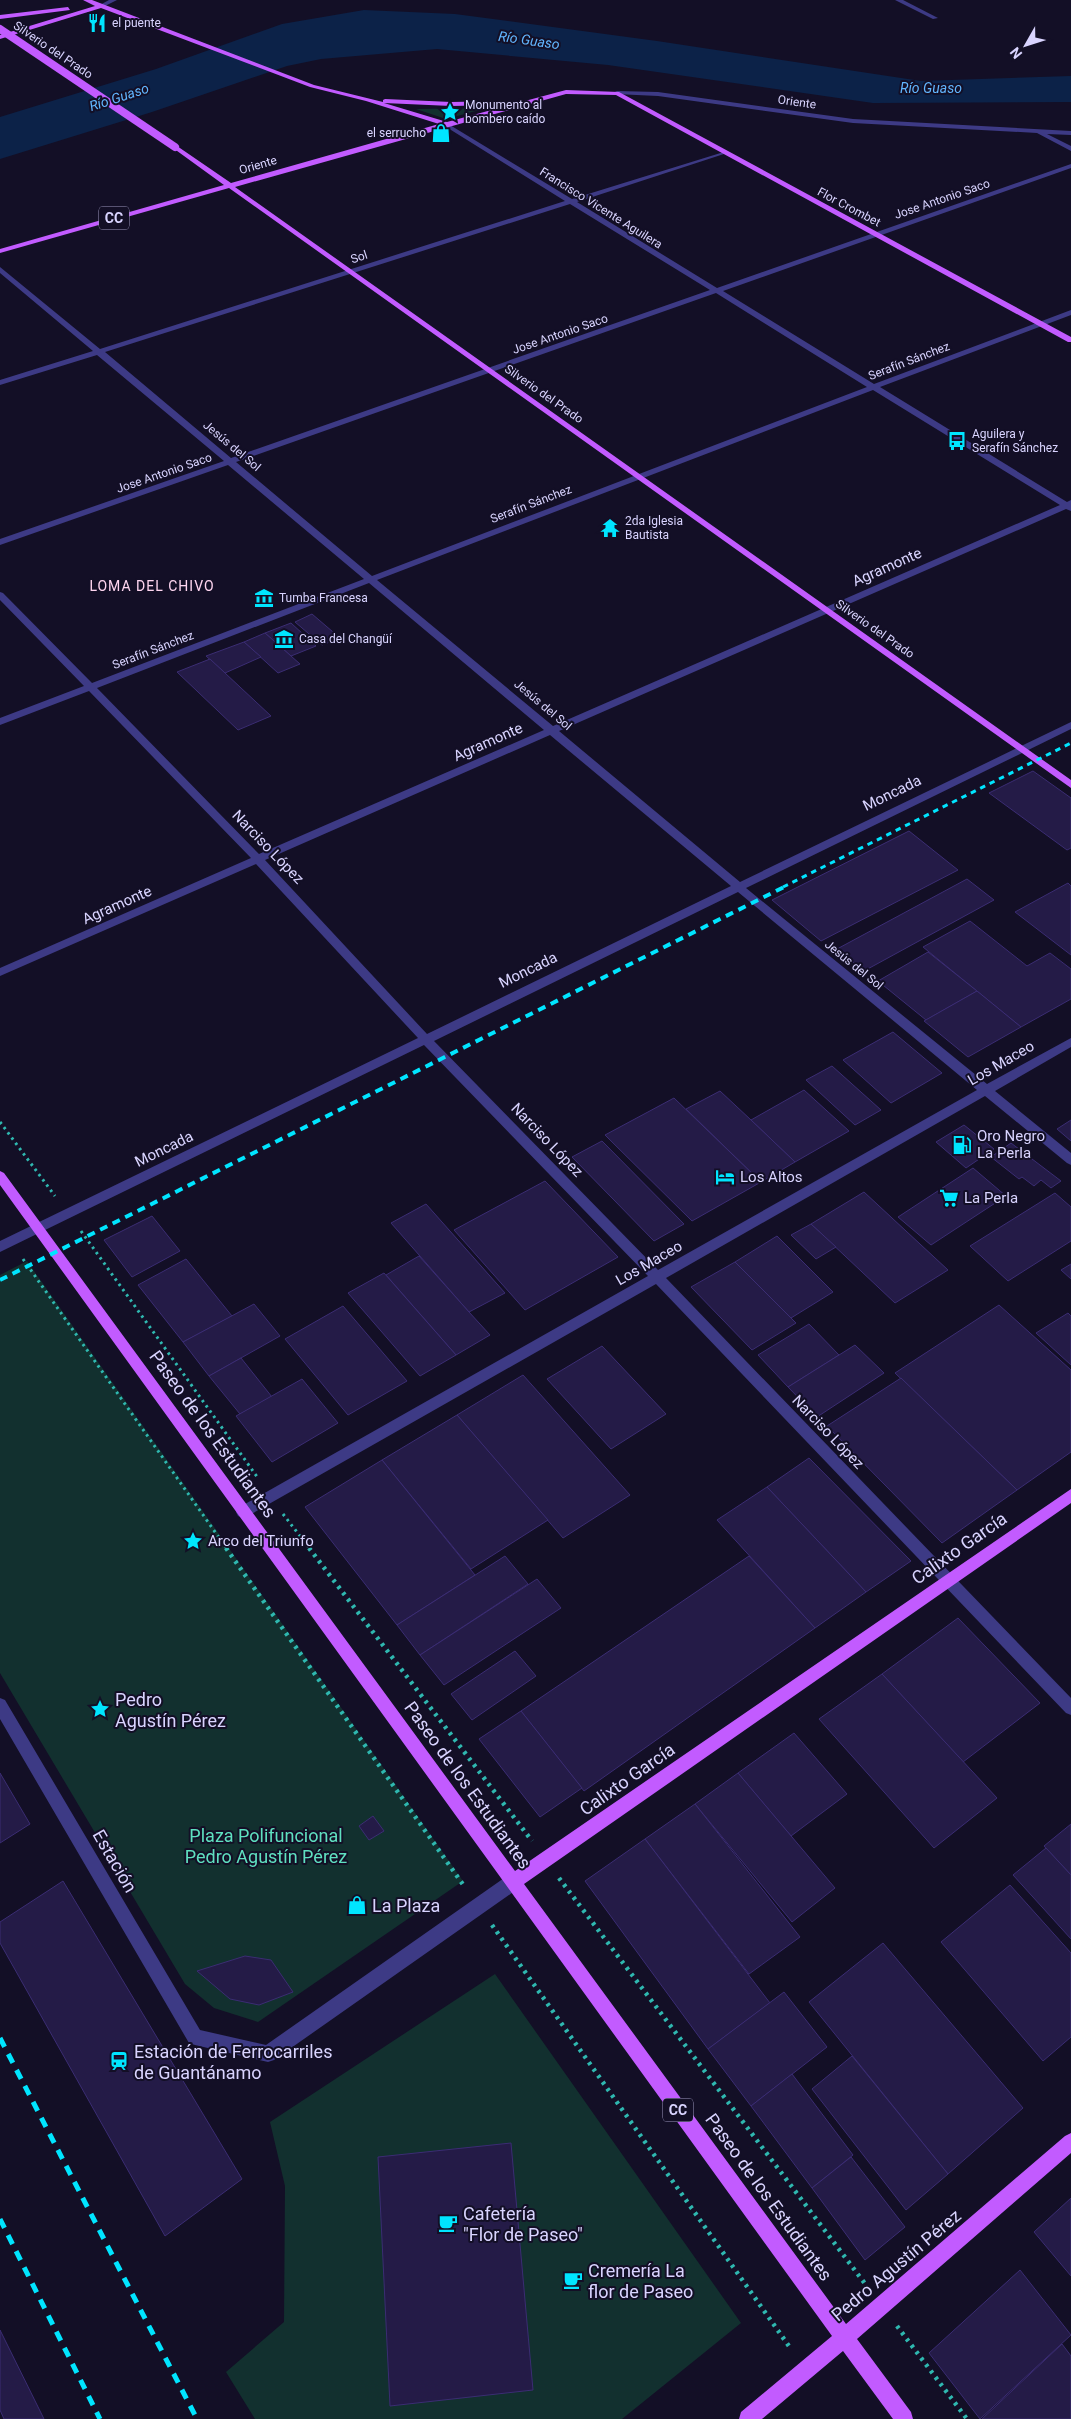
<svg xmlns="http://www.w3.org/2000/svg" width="1071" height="2419" font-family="Roboto,sans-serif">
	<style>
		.green { fill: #12302f }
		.water { fill: #0c2248 }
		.building { fill: #241b47; stroke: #3b2d73 }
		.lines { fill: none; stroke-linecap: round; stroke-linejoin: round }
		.path-far1 { stroke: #2fb8b0; stroke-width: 3; stroke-dasharray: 2.5 4; stroke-linecap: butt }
		.path { stroke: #2fb8b0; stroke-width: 4.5; stroke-dasharray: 3 5; stroke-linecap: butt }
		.minor { fill: #3d3a85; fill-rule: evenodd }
		.major { fill: #c25bff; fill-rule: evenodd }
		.rail-far2 { stroke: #00e5ff; stroke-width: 3; stroke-dasharray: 5.5 5; stroke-linecap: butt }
		.rail-far1 { stroke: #00e5ff; stroke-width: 4; stroke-dasharray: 8 6; stroke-linecap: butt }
		.rail { stroke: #00e5ff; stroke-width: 5; stroke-dasharray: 10 8; stroke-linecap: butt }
		.major-bridge { stroke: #c25bff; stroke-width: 8 }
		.labels { text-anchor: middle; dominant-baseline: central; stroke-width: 4; stroke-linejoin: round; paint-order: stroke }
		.far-poi-label { font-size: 12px; fill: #d9d4ff; stroke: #130f26; text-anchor: start }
		.far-street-label { font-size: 12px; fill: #d9d4ff; stroke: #130f26 }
		.far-water-label { font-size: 14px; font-style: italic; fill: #62b6ff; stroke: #130f26 }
		.shield { fill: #130f26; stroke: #9e99be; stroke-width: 1 }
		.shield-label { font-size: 14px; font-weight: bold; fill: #d9d4ff }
		.far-neighbourhood-label { font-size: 14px; letter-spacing: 1px; fill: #ffd6f0; stroke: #130f26 }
		.street-label { font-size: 15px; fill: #d9d4ff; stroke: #130f26 }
		.poi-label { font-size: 15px; fill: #d9d4ff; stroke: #130f26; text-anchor: start }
		.near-street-label { font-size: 18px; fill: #d9d4ff; stroke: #130f26 }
		.near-poi-label { font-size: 18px; fill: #d9d4ff; stroke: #130f26; text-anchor: start }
		.near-park-label { font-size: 18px; fill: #5fe0c0; stroke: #130f26 }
	</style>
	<rect width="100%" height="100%" fill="#130f26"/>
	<!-- green -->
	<g class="green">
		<polygon points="487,108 446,119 416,109"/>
		<polygon points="27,1261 463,1881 258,2022 214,2008 185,1984 0,1673 0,1275"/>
		<polygon points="495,1974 741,2323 622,2419 255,2419 226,2372 284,2322 285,2186 270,2122"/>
	</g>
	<!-- water -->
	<polygon class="water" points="364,10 455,14 657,41 921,81 1071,76 1071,102 873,103 608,65 437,49 321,59 287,66 152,112 0,159 0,117 156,69 282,24"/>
	<!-- building -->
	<g class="building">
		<polygon points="312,614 340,638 322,645 295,622"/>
		<polygon points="291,623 316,646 291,656 265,633"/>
		<polygon points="265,633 291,656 300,664 278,673 244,642"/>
		<polygon points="244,642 261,657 225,673 206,656"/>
		<polygon points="210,659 225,673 271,716 238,730 177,672"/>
		<polygon points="1033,771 1071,798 1071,848 1067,850 989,793"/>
		<polygon points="909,831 958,870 821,941 772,900"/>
		<polygon points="967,879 994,900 864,971 837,949"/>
		<polygon points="1068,883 1071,886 1071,955 1015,912"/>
		<polygon points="970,921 1027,966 1050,953 1071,969 1071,999 1021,1027 923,947"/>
		<polygon points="928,952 977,991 926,1020 878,981"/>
		<polygon points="977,991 1021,1027 968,1057 924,1021"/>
		<polygon points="893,1032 942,1073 891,1103 843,1060"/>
		<polygon points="832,1066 881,1110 855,1125 806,1080"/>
		<polygon points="804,1090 849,1131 795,1162 751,1120"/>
		<polygon points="720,1091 751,1120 795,1162 761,1182 686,1109"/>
		<polygon points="674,1098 761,1182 692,1221 605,1135"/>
		<polygon points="1071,1120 1071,1141 1057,1129"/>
		<polygon points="964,1125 994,1149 966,1168 936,1142"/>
		<polygon points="602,1141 684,1224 654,1241 572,1157"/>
		<polygon points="1011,1143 1061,1181 1051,1188 1041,1180 1034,1186 1022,1177 1019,1179 991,1157"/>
		<polygon points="973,1168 1006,1196 931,1245 898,1217"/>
		<polygon points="545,1181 618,1257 525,1310 454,1230"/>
		<polygon points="864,1192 948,1270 895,1303 811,1224"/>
		<polygon points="1055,1193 1071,1207 1071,1241 1008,1281 970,1246"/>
		<polygon points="426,1204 505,1293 469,1312 391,1223"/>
		<polygon points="152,1216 180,1251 132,1277 104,1240"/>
		<polygon points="811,1224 836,1247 816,1259 791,1235"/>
		<polygon points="777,1236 833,1292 791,1318 735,1262"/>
		<polygon points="419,1256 469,1312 490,1335 456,1355 386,1275"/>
		<polygon points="186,1259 232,1316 183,1342 138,1285"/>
		<polygon points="735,1262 796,1323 752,1350 691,1287"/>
		<polygon points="1071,1264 1071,1279 1061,1270"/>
		<polygon points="384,1273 456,1355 420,1376 348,1293"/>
		<polygon points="254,1304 280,1336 209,1376 183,1342"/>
		<polygon points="999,1305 1071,1370 1071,1452 1017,1490 895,1373"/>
		<polygon points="343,1306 407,1381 348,1415 285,1339"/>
		<polygon points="1068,1313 1071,1316 1071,1365 1036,1333"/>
		<polygon points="809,1324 839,1355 788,1387 758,1355"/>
		<polygon points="855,1345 884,1373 817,1417 788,1387"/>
		<polygon points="602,1346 666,1414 611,1449 547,1379"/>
		<polygon points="241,1358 272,1397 240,1414 209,1376"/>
		<polygon points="523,1375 630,1495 563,1538 457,1415"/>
		<polygon points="901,1378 1017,1490 942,1543 827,1426"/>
		<polygon points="302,1379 338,1423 272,1462 236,1416"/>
		<polygon points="457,1415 548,1520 471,1569 382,1460"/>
		<polygon points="809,1458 911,1561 866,1592 767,1487"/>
		<polygon points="382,1460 475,1575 397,1625 305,1507"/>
		<polygon points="767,1487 866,1592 815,1628 717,1520"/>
		<polygon points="505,1556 528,1584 420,1655 397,1625"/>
		<polygon points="749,1556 815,1628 584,1791 521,1711"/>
		<polygon points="537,1579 561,1608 444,1685 420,1655"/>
		<polygon points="958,1618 1040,1703 963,1762 882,1674"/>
		<polygon points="515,1651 536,1676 472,1720 451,1694"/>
		<polygon points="882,1674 997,1798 934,1848 819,1719"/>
		<polygon points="521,1711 582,1788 540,1817 479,1739"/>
		<polygon points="794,1733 847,1794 791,1836 738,1773"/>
		<polygon points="0,1773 30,1824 0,1843"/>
		<polygon points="738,1773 835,1888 792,1922 695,1804"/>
		<polygon points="695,1804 800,1937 749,1974 645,1839"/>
		<polygon points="373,1816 384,1831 369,1840 359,1826"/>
		<polygon points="1071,1824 1071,1875 1044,1846"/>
		<polygon points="645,1839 770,2003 708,2049 585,1881"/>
		<polygon points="1046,1848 1071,1875 1071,1939 1013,1875"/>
		<polygon points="63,1881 242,2179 165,2236 0,1943 0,1922"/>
		<polygon points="1010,1885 1071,1953 1071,2037 1043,2061 941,1942"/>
		<polygon points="883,1943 1023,2108 948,2174 809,2002"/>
		<polygon points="245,1956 271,1960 293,1992 259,2005 230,1999 197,1971"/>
		<polygon points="784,1992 827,2047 751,2106 708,2049"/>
		<polygon points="852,2056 948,2174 906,2210 812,2089"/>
		<polygon points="792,2074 853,2155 812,2188 751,2106"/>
		<polygon points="511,2143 533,2390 390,2406 378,2157"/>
		<polygon points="851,2157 905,2227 865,2260 812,2188"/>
		<polygon points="1071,2198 1071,2276 1034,2232"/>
		<polygon points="1020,2270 1071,2335 980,2419 929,2353"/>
		<polygon points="0,2330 44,2419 4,2419 0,2410"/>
		<polygon points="1062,2344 1071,2356 1071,2419 982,2419"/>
	</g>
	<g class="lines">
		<!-- path-far1 -->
		<g class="path-far1">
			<polyline points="0,1122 55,1196"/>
			<polyline points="81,1231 258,1478"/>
			<polyline points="23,1259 227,1549"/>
			<polyline points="283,1514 310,1549"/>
		</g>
		<!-- path -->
		<g class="path">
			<polyline points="226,1548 464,1886"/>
			<polyline points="309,1548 532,1841"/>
			<polyline points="559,1878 866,2285"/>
			<polyline points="492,1925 791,2349"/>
			<polyline points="897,2326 967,2419"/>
		</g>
		<!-- minor -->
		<g class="minor">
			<polygon points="109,0 117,0 103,7 98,6"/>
			<polygon points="895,0 903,0 938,18 933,19"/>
			<polygon points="617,91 658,92 853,119 1071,131 1071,135 1047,134 1071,146 1071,151 1037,133 853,123 658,96 615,94 615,92"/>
			<path d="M 445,122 L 572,199 L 727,151 L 727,153 L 577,202 L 717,288 L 1071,164 L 1071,168 L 723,291 L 874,384 L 1071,310 L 1071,315 L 880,387 L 1067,502 L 1071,500 L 1071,511 L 1066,509 L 559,731 L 740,882 L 1071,722 L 1071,729 L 746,888 L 987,1084 L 1071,1038 L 1071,1047 L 995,1091 L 1071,1153 L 1071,1165 L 1067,1163 L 985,1096 L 666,1278 L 1071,1698 L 1071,1715 L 1066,1713 L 656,1284 L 248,1516 L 243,1518 L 238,1516 L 236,1512 L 238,1508 L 648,1276 L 424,1045 L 0,1252 L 0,1241 L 418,1038 L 256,864 L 0,976 L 0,968 L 251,858 L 89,691 L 0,725 L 0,718 L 84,686 L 0,600 L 0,592 L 3,593 L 92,683 L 364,579 L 228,465 L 0,545 L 0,539 L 224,461 L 97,355 L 0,385 L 0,380 L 93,351 L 0,273 L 0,267 L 100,349 L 565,201 L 443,125 L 443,123 ZM 570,204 L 710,290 L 231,458 L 105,352 ZM 716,293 L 867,387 L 372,576 L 236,462 ZM 873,390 L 1060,505 L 553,726 L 377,580 ZM 369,583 L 544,730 L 259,854 L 97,688 ZM 550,735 L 731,886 L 427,1034 L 265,860 ZM 738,892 L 977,1090 L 658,1270 L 434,1041 Z"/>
			<polygon points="0,1698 5,1700 200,2030 266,2045 507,1876 513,1874 519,1876 521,1882 519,1888 274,2060 268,2062 195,2045 189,2043 0,1719"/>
		</g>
		<!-- major -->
		<g class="major">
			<polygon points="83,0 92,0 314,85 383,102 383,100 385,99 451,102 503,101 506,103 503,105 451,106 384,103 447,122 566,90 619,92 1071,337 1071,342 1068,342 616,95 566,94 235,187 1071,780 1071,788 229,188 0,253 0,249 224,185 173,148 173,146 177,146 231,183 439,124 366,101 310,87 101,8 0,39 0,35 95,6"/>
			<polygon points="68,7 70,10 0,19 0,15"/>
			<polygon points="0,1171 4,1173 515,1871 1071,1489 1071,1503 524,1884 846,2324 1065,2136 1071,2133 1071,2153 857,2339 911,2412 913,2419 893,2419 843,2351 762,2419 739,2419 741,2412 832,2336 0,1185"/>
		</g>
		<!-- rail-far2 -->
		<polyline class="rail-far2" points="783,887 1071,743"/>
		<!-- rail-far1 -->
		<polyline class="rail-far1" points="0,1280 786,886"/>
		<!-- rail -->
		<g class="rail">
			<polyline points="0,2038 197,2419"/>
			<polyline points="0,2219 100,2419"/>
		</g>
		<!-- major-bridge -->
		<polyline class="major-bridge" points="0,29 175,147"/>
	</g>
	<!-- icons -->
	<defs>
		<g id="restaurant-bare" transform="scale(1.5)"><path d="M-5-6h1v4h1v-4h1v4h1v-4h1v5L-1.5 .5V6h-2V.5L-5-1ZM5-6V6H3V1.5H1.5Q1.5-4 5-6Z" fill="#00e5ff" stroke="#130f26" stroke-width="2.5" paint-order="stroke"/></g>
		<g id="sight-bare" transform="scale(1.5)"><path d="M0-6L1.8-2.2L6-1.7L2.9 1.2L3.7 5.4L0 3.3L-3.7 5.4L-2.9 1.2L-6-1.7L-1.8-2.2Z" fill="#00e5ff" stroke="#130f26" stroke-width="2.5" paint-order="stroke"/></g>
		<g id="shop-bare" transform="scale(1.5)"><path d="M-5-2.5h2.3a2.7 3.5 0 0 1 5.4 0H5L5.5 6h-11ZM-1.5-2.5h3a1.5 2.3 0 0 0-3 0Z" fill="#00e5ff" stroke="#130f26" stroke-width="2.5" paint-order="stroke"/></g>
		<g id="bus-bare" transform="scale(1.5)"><path d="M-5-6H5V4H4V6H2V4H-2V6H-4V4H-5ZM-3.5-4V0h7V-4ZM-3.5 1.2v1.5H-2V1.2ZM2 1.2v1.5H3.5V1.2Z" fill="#00e5ff" stroke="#130f26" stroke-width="2.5" paint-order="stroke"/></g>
		<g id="temple-bare" transform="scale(1.5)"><path d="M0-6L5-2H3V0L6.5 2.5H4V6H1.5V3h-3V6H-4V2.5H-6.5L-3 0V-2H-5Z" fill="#00e5ff" stroke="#130f26" stroke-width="2.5" paint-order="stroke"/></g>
		<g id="museum-bare" transform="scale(1.5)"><path d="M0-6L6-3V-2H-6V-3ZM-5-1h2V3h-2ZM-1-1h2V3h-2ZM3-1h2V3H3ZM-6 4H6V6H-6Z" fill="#00e5ff" stroke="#130f26" stroke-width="2.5" paint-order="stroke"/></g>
		<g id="fuel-bare" transform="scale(1.5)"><path d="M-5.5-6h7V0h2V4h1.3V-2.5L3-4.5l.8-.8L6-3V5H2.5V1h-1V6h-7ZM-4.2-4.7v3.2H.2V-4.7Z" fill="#00e5ff" stroke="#130f26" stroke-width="2.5" paint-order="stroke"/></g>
		<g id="hotel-bare" transform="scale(1.5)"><path d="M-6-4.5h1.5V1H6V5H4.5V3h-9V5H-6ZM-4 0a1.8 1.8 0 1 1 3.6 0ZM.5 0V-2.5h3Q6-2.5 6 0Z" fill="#00e5ff" stroke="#130f26" stroke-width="2.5" paint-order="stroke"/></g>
		<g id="supermarket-bare" transform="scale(1.5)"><path d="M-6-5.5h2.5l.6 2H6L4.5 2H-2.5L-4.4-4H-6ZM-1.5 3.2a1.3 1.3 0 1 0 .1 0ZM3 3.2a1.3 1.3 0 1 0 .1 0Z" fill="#00e5ff" stroke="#130f26" stroke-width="2.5" paint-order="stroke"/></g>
		<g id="station-bare" transform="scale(1.5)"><path d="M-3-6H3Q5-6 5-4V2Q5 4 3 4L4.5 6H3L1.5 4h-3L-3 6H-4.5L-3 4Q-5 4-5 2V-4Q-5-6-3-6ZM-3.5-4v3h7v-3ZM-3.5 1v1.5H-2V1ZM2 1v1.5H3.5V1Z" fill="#00e5ff" stroke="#130f26" stroke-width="2.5" paint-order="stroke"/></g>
		<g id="cafe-bare" transform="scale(1.5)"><path d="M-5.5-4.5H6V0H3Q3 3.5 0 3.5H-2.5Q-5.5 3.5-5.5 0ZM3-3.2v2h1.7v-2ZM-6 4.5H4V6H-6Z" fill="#00e5ff" stroke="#130f26" stroke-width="2.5" paint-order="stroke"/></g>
	</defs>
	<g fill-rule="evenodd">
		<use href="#restaurant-bare" x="97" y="23"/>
		<use href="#sight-bare" x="450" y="112"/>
		<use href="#shop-bare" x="441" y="133"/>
		<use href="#bus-bare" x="957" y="441"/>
		<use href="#temple-bare" x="610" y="528"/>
		<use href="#museum-bare" x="264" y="598"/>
		<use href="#museum-bare" x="284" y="639"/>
		<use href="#fuel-bare" x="962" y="1145"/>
		<use href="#hotel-bare" x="725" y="1177"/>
		<use href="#supermarket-bare" x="949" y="1198"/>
		<use href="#sight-bare" x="193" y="1541"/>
		<use href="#sight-bare" x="100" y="1709"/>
		<use href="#shop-bare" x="357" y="1905"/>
		<use href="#station-bare" x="119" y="2061"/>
		<use href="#cafe-bare" x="448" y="2223"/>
		<use href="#cafe-bare" x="573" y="2280"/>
	</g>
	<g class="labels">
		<!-- far-poi labels -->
		<g class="far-poi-label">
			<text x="112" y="23">el puente</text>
			<text x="465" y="105">Monumento al<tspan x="465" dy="14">bombero caído</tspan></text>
			<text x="426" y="133" text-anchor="end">el serrucho</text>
			<text x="972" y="434">Aguilera y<tspan x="972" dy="14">Serafín Sánchez</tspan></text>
			<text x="625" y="521">2da Iglesia<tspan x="625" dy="14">Bautista</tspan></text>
			<text x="279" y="598">Tumba Francesa</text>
			<text x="299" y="639">Casa del Changüí</text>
		</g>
		<!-- far-street labels -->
		<g class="far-street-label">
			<text transform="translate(53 50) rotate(34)">Silverio del Prado</text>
			<text transform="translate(797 102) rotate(8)">Oriente</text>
			<text transform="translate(258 165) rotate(-16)">Oriente</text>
			<text transform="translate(942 199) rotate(-19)">Jose Antonio Saco</text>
			<text transform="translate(849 207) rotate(28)">Flor Crombet</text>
			<text transform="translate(601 208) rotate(32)">Francisco Vicente Aguilera</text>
			<text transform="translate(359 257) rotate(-18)">Sol</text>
			<text transform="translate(560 334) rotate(-19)">Jose Antonio Saco</text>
			<text transform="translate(909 361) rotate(-21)">Serafín Sánchez</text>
			<text transform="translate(544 394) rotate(35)">Silverio del Prado</text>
			<text transform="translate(232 446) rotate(40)">Jesús del Sol</text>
			<text transform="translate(164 473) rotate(-19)">Jose Antonio Saco</text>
			<text transform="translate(531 504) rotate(-21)">Serafín Sánchez</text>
			<text transform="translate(875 629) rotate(35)">Silverio del Prado</text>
			<text transform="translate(153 650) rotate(-21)">Serafín Sánchez</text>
			<text transform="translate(543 705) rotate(40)">Jesús del Sol</text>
			<text transform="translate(854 965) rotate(39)">Jesús del Sol</text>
		</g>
		<!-- far-water labels -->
		<g class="far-water-label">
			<text transform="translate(529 40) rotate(8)">Río Guaso</text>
			<text x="931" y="88">Río Guaso</text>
			<text transform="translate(119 97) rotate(-18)">Río Guaso</text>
		</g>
		<!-- shield labels -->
		<g class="shield">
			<rect x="99" y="206.5" width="30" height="23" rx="4"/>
			<rect x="663" y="2098.5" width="30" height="23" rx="4"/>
		</g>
		<g class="shield-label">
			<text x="114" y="218">CC</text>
			<text x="678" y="2110">CC</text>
		</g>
		<!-- far-neighbourhood labels -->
		<g class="far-neighbourhood-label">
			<text x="152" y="586">LOMA DEL CHIVO</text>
		</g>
		<!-- street labels -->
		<g class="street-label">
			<text transform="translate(887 567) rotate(-24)">Agramonte</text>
			<text transform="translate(488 742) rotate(-24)">Agramonte</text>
			<text transform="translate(892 793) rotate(-26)">Moncada</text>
			<text transform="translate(268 847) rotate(46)">Narciso López</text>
			<text transform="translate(117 905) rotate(-24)">Agramonte</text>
			<text transform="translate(528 970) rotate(-26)">Moncada</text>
			<text transform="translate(1001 1063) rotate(-30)">Los Maceo</text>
			<text transform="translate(547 1140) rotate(46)">Narciso López</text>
			<text transform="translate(164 1149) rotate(-26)">Moncada</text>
			<text transform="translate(649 1263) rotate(-30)">Los Maceo</text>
			<text transform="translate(828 1432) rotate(46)">Narciso López</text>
		</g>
		<!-- poi labels -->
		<g class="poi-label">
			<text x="977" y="1136">Oro Negro<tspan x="977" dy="17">La Perla</tspan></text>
			<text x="740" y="1177">Los Altos</text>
			<text x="964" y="1198">La Perla</text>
			<text x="208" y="1541">Arco del Triunfo</text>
		</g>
		<!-- near-street labels -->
		<g class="near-street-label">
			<text transform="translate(213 1434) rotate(54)">Paseo de los Estudiantes</text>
			<text transform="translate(959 1548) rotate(-35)">Calixto García</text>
			<text transform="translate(627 1779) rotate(-35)">Calixto García</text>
			<text transform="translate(468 1785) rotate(54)">Paseo de los Estudiantes</text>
			<text transform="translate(115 1861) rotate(60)">Estación</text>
			<text transform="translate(769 2197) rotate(54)">Paseo de los Estudiantes</text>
			<text transform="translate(896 2265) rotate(-40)">Pedro Agustín Pérez</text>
		</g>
		<!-- near-poi labels -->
		<g class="near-poi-label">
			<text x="115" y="1699">Pedro<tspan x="115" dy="21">Agustín Pérez</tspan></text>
			<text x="372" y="1905">La Plaza</text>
			<text x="134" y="2051">Estación de Ferrocarriles<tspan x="134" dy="21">de Guantánamo</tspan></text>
			<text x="463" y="2213">Cafetería<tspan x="463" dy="21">"Flor de Paseo"</tspan></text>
			<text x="588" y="2270">Cremería La<tspan x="588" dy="21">flor de Paseo</tspan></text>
		</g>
		<!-- near-park labels -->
		<g class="near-park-label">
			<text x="266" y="1835">Plaza Polifuncional<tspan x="266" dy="21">Pedro Agustín Pérez</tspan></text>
		</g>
	</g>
	<!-- north arrow -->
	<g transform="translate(1026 45) rotate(231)" stroke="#130f26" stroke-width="4" paint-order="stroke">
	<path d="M0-4L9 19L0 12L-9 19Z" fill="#d9d4ff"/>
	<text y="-8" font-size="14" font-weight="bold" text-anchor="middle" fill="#d9d4ff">N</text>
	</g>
</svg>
